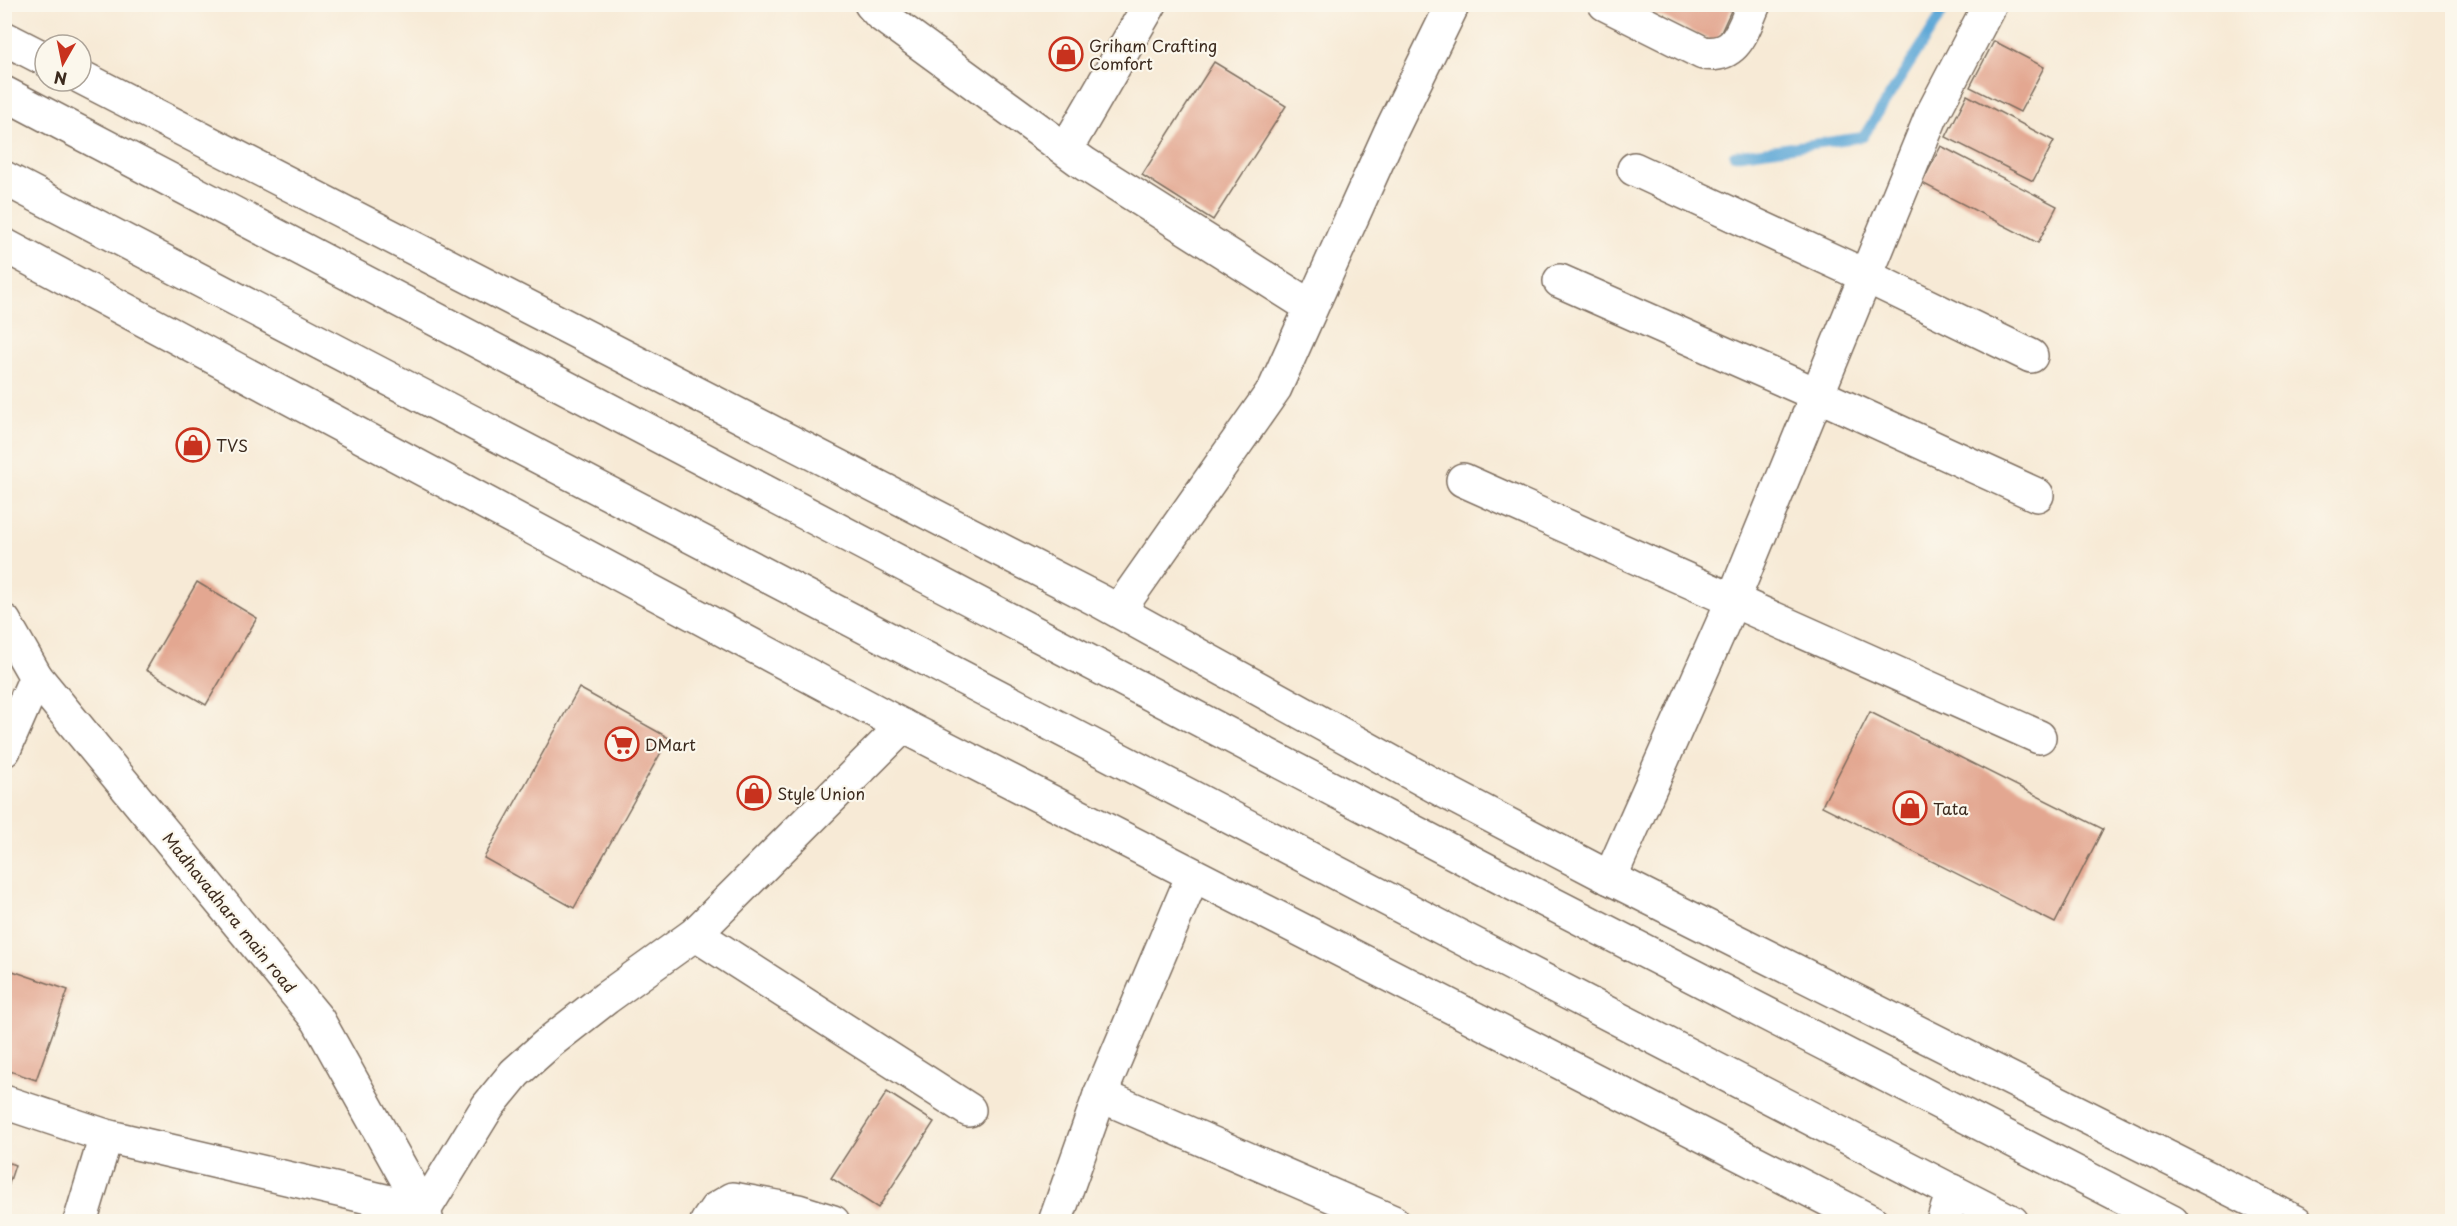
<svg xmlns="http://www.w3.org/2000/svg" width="2457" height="1226" font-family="'Playpen Sans',sans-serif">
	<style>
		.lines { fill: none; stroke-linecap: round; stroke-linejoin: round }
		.stream { stroke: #60a9d7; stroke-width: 10 }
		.building { fill: #e3a791 }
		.street-casing { stroke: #7d6d5e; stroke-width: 36 }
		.secondary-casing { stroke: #7d6d5e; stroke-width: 36 }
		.primary-casing { stroke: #7d6d5e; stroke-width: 36 }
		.street { stroke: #fff; stroke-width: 33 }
		.secondary { stroke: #fff; stroke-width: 33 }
		.primary { stroke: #fff; stroke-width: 33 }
		.labels { text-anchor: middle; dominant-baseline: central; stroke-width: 4.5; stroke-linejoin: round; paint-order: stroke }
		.poi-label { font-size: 16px; fill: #3b2a1e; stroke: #fbf7ec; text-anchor: start }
		.street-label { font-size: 16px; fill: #3b2a1e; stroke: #fbf7ec }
	</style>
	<rect width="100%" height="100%" fill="#fbf7ec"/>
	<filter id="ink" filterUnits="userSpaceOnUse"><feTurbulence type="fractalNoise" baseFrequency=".0167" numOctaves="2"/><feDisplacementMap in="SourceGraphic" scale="12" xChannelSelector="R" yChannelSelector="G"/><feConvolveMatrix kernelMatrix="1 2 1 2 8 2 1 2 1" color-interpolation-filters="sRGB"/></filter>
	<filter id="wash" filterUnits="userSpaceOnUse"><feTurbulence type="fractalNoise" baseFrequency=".008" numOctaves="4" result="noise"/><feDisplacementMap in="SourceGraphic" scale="24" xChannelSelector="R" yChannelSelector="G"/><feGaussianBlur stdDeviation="1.35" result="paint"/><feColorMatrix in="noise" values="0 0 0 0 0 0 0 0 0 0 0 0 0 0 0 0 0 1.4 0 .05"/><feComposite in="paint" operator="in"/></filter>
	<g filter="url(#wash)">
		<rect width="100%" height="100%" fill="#f7ead6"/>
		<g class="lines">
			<!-- stream -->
			<polyline class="stream" points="1734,155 1863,137 1948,4"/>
		</g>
		<g id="blocks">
			<!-- building -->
			<g class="building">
				<polygon points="1636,4 1734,4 1716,43"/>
				<polygon points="1994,41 2044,67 2020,112 1970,87"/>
				<polygon points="1214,62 1286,106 1213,220 1142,175"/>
				<polygon points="1967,95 2054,141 2033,181 1946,137"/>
				<polygon points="1941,146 2057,206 2038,243 1922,183"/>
				<polygon points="197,582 257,618 206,705 146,670"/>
				<polygon points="579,688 669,738 574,908 484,858"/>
				<polygon points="1870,712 2103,829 2055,923 1822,806"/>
				<polygon points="4,968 68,990 36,1080 4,1069"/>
				<polygon points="887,1092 934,1122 878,1208 831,1178"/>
				<polygon points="4,1161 15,1165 5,1196 4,1195"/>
			</g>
		</g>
	</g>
	<g filter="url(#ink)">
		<use href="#blocks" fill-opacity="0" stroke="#7d6d5e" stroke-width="1.5"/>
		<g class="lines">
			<!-- street casing -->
			<g class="street-casing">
				<g id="street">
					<polyline points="871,4 880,14 1085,164 1311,307"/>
					<path d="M 1605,4 L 1703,53 C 1737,58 1742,31 1754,4"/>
					<polyline points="1066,149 1150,4"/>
					<polyline points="1634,169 1866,276 2031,356"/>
					<polyline points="1560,281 1818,395 2037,495"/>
					<polyline points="1463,480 2039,737"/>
					<polyline points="1119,610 1275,388 1390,133 1453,4"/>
					<polyline points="4,750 36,677"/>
					<polyline points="1610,878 1733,600 1931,117 1990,4"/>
					<polyline points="695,934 969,1110"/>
					<polyline points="1100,1095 1393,1222"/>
					<polyline points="4,1102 106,1136 424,1210 488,1106 515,1073 551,1041 606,998 695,934 903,726"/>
					<polyline points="80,1222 106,1136"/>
					<polyline points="707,1222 716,1209 733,1199 798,1211 833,1222"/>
					<polyline points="1055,1222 1100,1095 1193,875"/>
					<polyline points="1943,1222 1953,1191"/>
				</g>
			</g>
			<!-- secondary casing -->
			<g class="secondary-casing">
				<g id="secondary">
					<polyline points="4,38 45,59"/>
					<polyline points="81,77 1100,601 1444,791 1610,878 2296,1222"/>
					<polyline points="4,245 903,726 1872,1222"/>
					<polyline points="4,621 36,677 318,1020 424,1210 427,1222"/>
				</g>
			</g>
			<!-- primary casing -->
			<g class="primary-casing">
				<g id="primary">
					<polyline points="4,93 1502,878 2172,1222"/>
					<polyline points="4,178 1481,948 2012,1222"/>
				</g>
			</g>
			<!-- street -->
			<use href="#street" class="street"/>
			<!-- secondary -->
			<use href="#secondary" class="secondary"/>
			<!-- primary -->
			<use href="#primary" class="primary"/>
		</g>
	</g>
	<!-- icons -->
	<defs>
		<g id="shop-ring" transform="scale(1.725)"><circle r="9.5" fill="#fbf7ec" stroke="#c8321e" stroke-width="1.5"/><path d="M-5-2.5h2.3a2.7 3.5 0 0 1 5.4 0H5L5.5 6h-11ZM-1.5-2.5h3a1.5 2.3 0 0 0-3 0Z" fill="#c8321e"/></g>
		<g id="supermarket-ring" transform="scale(1.725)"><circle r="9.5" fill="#fbf7ec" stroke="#c8321e" stroke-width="1.5"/><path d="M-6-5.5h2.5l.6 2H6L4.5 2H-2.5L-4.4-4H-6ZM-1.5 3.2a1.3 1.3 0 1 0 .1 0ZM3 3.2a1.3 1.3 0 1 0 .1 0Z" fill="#c8321e"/></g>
	</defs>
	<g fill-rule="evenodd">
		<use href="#shop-ring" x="1066" y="54"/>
		<use href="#shop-ring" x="193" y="445"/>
		<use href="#supermarket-ring" x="622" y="744"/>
		<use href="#shop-ring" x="754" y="793"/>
		<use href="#shop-ring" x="1910" y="808"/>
	</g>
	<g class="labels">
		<!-- poi labels -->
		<g class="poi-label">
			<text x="1089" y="45">Griham Crafting<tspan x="1089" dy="18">Comfort</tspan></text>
			<text x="216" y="445">TVS</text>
			<text x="645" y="744">DMart</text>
			<text x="777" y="793">Style Union</text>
			<text x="1933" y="808">Tata</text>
		</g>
		<!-- street labels -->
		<g class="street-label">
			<text transform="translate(230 912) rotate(51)">Madhavadhara main road</text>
		</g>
	</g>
	<!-- margin -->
	<rect width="2457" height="1226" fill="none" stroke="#fbf7ec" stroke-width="24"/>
	<!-- north arrow -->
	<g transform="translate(63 63) rotate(189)"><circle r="28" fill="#fbf7ec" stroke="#aea59a" stroke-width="1.5"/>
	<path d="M0-4.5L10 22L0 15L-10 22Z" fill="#c8321e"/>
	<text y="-9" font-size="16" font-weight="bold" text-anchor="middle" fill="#3b2a1e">N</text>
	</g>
</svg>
